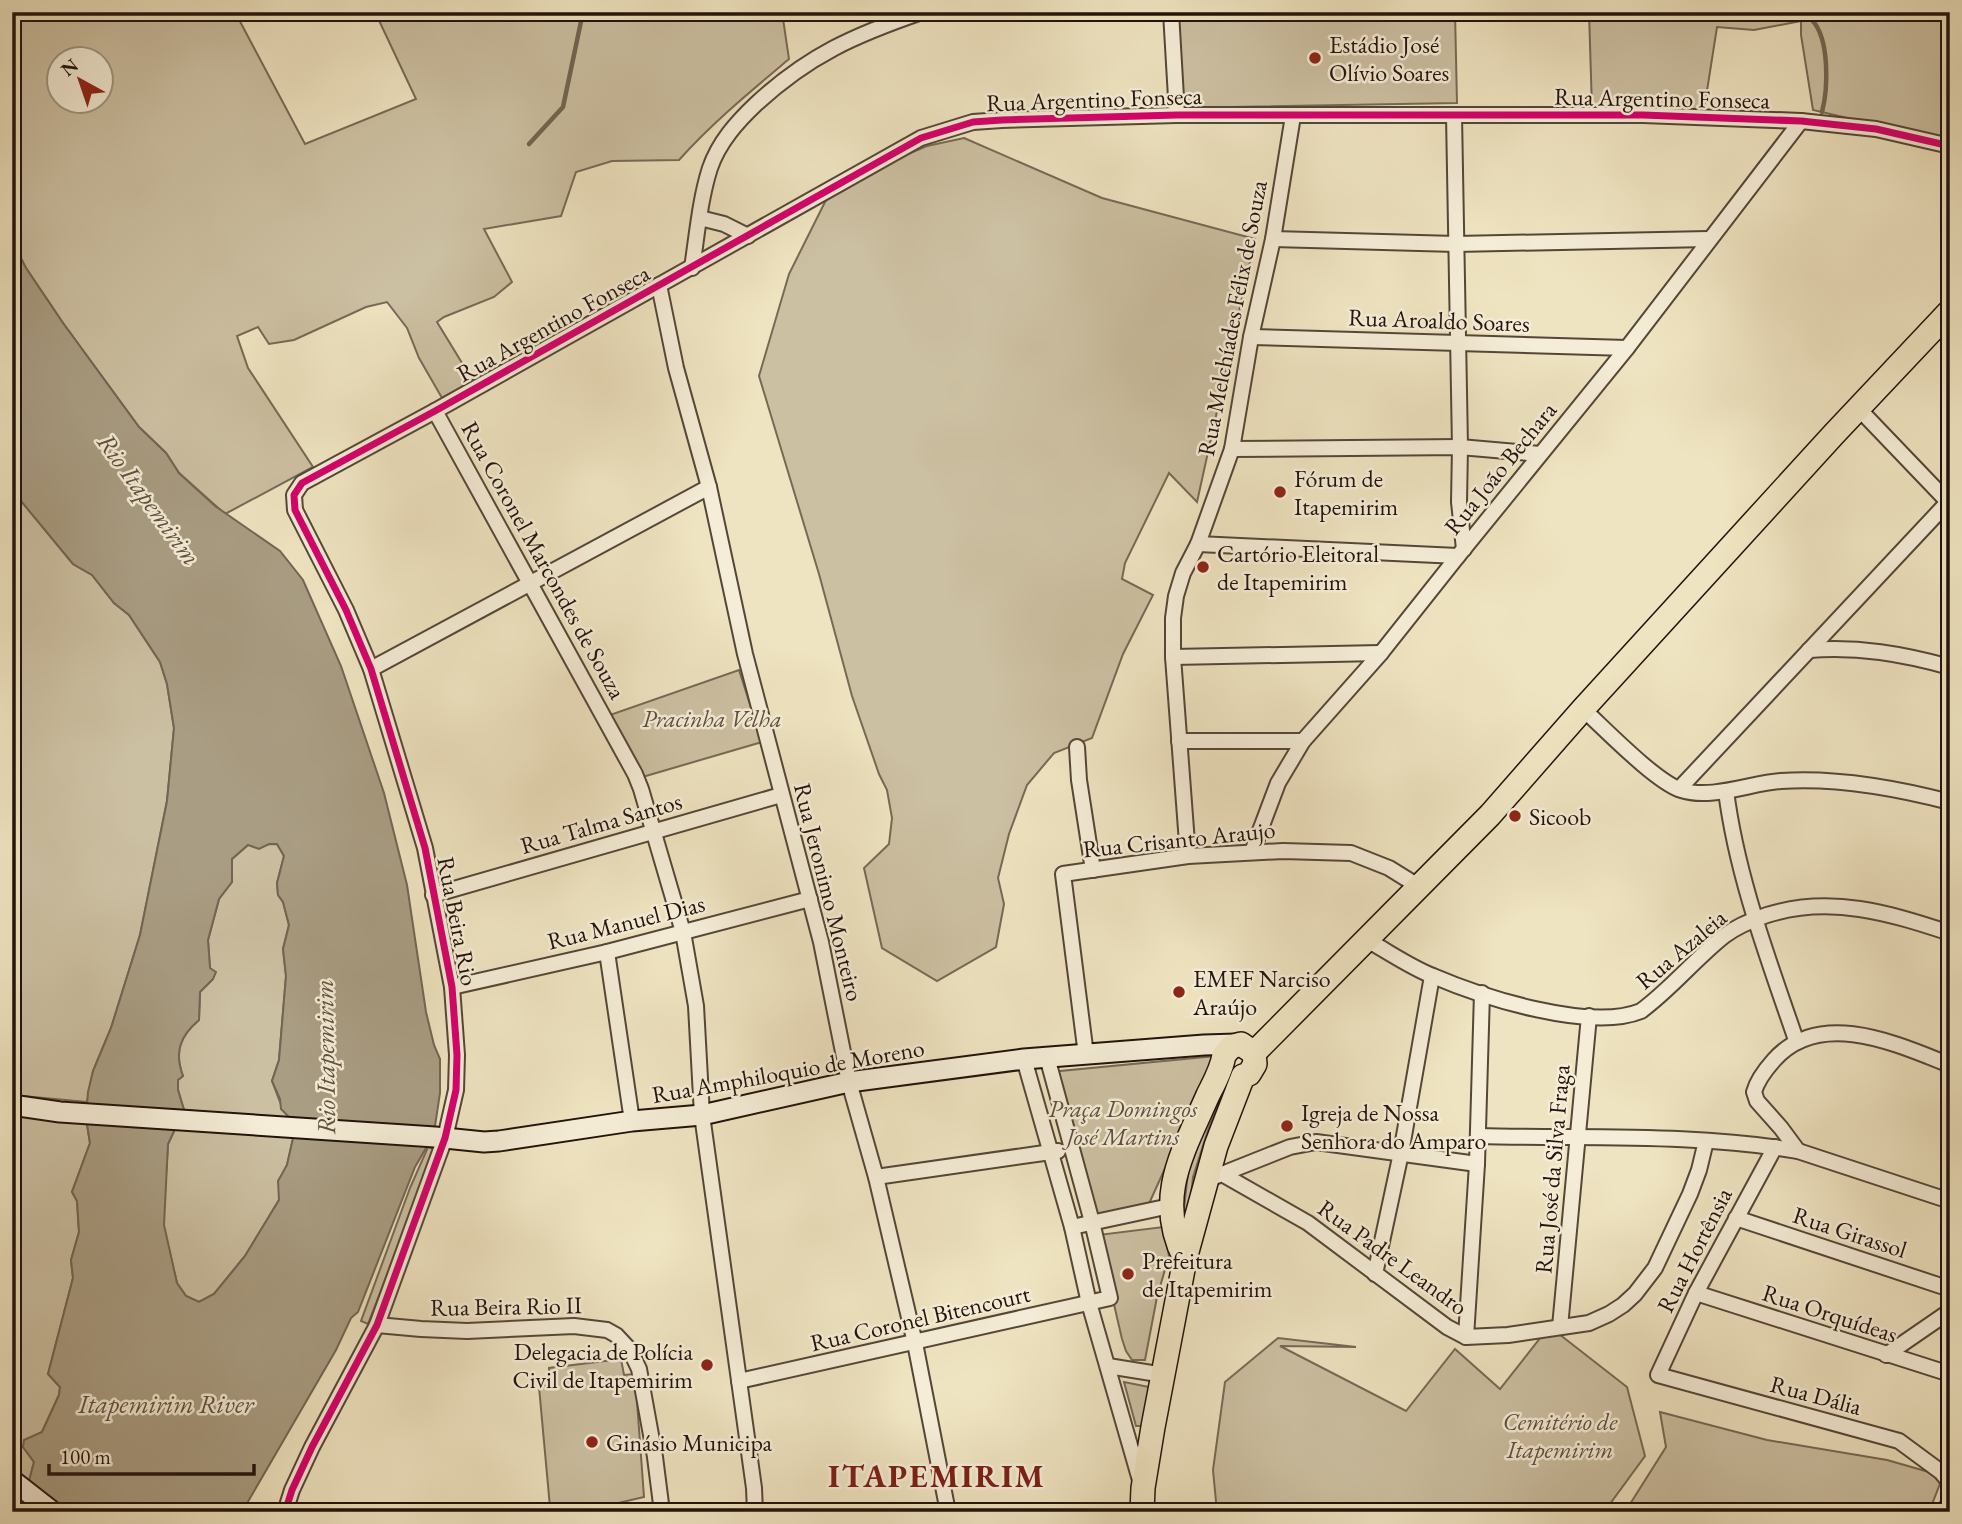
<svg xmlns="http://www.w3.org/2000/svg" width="1962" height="1524" font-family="'EB Garamond',serif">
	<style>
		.green { fill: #ccc0a2; stroke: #776956; stroke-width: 2; fill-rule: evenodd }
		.water { fill: #a99d83; stroke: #736553; stroke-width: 2; fill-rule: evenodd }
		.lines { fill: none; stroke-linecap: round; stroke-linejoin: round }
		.stream { stroke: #736553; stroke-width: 4.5 }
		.minor-casing { stroke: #554638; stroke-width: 18 }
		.secondary-casing { stroke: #22120b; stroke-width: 23 }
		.primary-casing { stroke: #22120b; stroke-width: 26 }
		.minor { stroke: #f5edd7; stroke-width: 14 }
		.secondary { stroke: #f5edd7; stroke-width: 19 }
		.primary { stroke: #efe4c1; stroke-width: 23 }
		.cycleway-casing { stroke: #f5edd7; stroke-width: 11 }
		.cycleway { stroke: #d6006c; stroke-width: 7 }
		.poi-dot { fill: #8f2418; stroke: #f5edd7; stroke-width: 2.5 }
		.labels { text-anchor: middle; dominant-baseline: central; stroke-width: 5; stroke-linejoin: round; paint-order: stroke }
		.poi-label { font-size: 24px; fill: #22120b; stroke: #f5edd7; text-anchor: start }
		.street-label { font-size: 24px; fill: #22120b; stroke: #f5edd7 }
		.park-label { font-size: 24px; font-style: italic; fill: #5e4f40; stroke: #f5edd7 }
		.water-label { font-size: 26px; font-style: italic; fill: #5f5141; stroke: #f5edd7 }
		.district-label { font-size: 32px; font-weight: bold; letter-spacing: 2px; fill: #7a1f14; stroke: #f5edd7 }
	</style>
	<rect width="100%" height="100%" fill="#efe4c1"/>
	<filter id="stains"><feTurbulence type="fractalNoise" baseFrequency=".00286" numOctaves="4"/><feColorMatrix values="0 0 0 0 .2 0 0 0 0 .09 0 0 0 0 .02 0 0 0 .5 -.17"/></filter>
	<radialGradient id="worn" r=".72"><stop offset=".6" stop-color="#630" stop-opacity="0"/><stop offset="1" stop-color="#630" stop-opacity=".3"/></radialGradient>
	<!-- green -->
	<g class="green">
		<path d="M 12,12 L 235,12 L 305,144 L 416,99 L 375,12 L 782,12 L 789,59 C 751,91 712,123 679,160 L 612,161 L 576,172 L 561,216 L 484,229 L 512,282 L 494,297 L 444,317 L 437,322 L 473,381 L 442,398 L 419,358 L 407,328 L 387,302 L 366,307 L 294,340 L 269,344 L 258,327 L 237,336 L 248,368 L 313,467 L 225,514 L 179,473 L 166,453 L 139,427 L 63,323 L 26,268 L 12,241 ZM 60,60 L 102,60 L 102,102 L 60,102 Z"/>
		<polygon points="1170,12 1455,12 1457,103 1177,108"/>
		<polygon points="1589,12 1950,12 1950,142 1813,110 1801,35 1801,21 1754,30 1717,27 1704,110 1592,109"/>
		<polygon points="964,138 1102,198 1255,239 1197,502 1169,473 1125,563 1122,579 1153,595 1123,654 1092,738 1054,753 1027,785 1009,834 998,878 1004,904 996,947 937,981 882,948 864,868 889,844 892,818 887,790 879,774 852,696 819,574 759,376 789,274 827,198 884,164 927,146"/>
		<polygon points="12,490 73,564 92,575 114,603 129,615 160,662 167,684 174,728 167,801 140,935 111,1028 93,1071 87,1102 12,1095"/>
		<polygon points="739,670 762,742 639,778 607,716"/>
		<path d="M 277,844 L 284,856 L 277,883 L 278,895 L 283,902 L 289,925 L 283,949 L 286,976 L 279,1060 L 272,1081 C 278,1095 280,1108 291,1119 L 184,1110 L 178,1090 L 178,1080 L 183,1076 C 174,1052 180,1036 199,1020 L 200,992 L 213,979 L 210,968 L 208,940 L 219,899 L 232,882 L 232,859 L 248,845 Z"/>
		<polygon points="1216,1056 1147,1208 1092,1218 1050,1072"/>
		<polygon points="1221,1083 1227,1083 1209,1127 1193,1177 1188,1224 1182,1226 1188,1173"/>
		<polygon points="12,1112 86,1118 90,1143 72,1192 77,1201 79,1232 71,1260 73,1278 48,1374 60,1387 59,1395 42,1432 23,1447 34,1462 29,1481 12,1490"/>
		<polygon points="177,1125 294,1134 287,1165 279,1181 279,1200 245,1256 214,1294 199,1302 186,1296 177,1283 163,1225 168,1144"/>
		<polygon points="428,1147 436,1150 368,1324 361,1321 410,1188"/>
		<polygon points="1163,1227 1169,1256 1157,1297 1145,1360 1132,1360 1126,1351 1122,1339 1098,1235"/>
		<polygon points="1559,1334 1627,1387 1645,1456 1604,1512 1217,1512 1213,1470 1225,1382 1278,1338 1356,1347 1280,1346 1406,1411 1455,1349 1500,1389 1541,1337"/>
		<polygon points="621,1359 624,1375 635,1374 644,1497 597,1508 550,1507 539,1387 549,1385 549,1368"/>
		<polygon points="1124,1382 1149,1387 1143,1426 1136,1426"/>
		<polygon points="1660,1412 1767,1440 1887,1460 1943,1476 1929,1512 1625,1512 1666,1447"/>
	</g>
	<!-- water -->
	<path class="water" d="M 12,241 L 26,268 L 63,323 L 139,427 L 166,453 L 179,473 L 215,506 L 280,551 L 303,580 L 341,666 L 384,793 L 407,885 L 426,1012 L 434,1045 L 440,1059 L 440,1093 L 435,1126 L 429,1143 L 415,1167 L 358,1312 L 351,1318 L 336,1350 L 242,1512 L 12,1512 L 12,1490 L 29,1481 L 34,1462 L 23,1447 L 24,1440 L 42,1432 L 59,1395 L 60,1387 L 48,1374 L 73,1278 L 71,1260 L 79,1232 L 77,1201 L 72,1192 L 90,1143 L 86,1118 L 88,1092 L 93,1071 L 111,1028 L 140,935 L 167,801 L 174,728 L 167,684 L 160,662 L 129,615 L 114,603 L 92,575 L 73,564 L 12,490 ZM 269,844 L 277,844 L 284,856 L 277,883 L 278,895 L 283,902 L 289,925 L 283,949 L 286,976 L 279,1060 L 272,1081 L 280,1099 L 281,1109 L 291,1119 L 294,1134 L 287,1165 L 278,1181 L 279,1200 L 245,1256 L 214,1294 L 199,1302 L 186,1296 L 177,1283 L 164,1225 L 168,1144 L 184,1110 L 178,1090 L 178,1080 L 183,1076 C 174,1052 180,1036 199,1020 L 200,992 L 213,979 L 216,972 L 210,968 L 208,940 L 219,899 L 232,882 L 232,859 L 248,845 L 259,849 Z"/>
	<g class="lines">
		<!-- stream -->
		<g class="stream">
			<path d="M 1797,12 C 1802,14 1808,16 1812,20 C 1830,39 1828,89 1822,112"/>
			<polyline points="529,144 563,107 583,12"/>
		</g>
		<!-- minor casing -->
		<g class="minor-casing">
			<g id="minor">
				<polyline points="1171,12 1177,115"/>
				<polyline points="1454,115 1460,447 1459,502 1464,549"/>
				<polyline points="700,218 724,224 748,236"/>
				<polyline points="1273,239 1456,244 1709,239"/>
				<path d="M 692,268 C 697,235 700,199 710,168 C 719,142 737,122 756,104 C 809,55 855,35 922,12"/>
				<polyline points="659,285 676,368 709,487 745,654 821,942 849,1082 876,1177 915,1343 948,1512"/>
				<polyline points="1251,337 1627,348"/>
				<polyline points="1859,409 1950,504"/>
				<polyline points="435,411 635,774 641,789 683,932 696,1006 702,1115 754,1488 755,1512"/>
				<polyline points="1232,449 1460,447 1540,454"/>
				<polyline points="1198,544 1458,556"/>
				<path d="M 1809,650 C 1858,646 1903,654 1950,667"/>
				<polyline points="1173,657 1381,653"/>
				<polyline points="371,669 709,487"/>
				<path d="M 1583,709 C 1606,730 1655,781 1681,790 C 1711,800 1751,783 1781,781 C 1837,777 1896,788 1950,802"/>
				<polyline points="1179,741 1303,741"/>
				<polyline points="1077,747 1079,780 1093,870"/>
				<polyline points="1679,789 1948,502"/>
				<path d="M 1726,791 C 1737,877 1768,958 1796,1040"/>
				<polyline points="1252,852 1278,783 1303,741 1381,653 1458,556 1627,348 1801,121"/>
				<polyline points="1188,856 1173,657 1173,618 1176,596 1183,573 1198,544 1232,449 1251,337 1273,239 1293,116"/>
				<polyline points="433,895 781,795"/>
				<path d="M 1367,940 C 1389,952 1410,967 1433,976 C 1482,997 1590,1032 1641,1011 C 1671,989 1695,959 1724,936 C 1737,926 1752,920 1767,915 C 1831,895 1889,913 1950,933"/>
				<polyline points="607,952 632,1121"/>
				<polyline points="452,987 607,952 810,899"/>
				<polyline points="1086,1055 1063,874 1188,856 1283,851 1351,853 1389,868 1418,886"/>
				<polyline points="1024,1059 1072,1227 1089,1303 1140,1480"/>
				<path d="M 1478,1136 C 1583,1139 1694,1133 1798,1151 L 1950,1201"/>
				<polyline points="1775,1147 1696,1293 1658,1375 1899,1441 1941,1472 1950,1483"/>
				<path d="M 1798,1151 L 1781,1128 L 1757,1101 L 1754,1092 C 1757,1081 1766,1069 1774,1060 C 1820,1008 1897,1044 1950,1065"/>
				<polyline points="1222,1174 1290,1147 1316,1142 1477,1164"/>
				<polyline points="876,1177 1058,1151"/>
				<polyline points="1206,1180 1222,1174 1308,1223 1447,1327 1466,1337 1508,1335 1589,1323 1609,1314 1623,1305 1635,1294 1655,1268 1690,1194 1699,1170 1706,1141"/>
				<polyline points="1736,1218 1950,1289"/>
				<polyline points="1072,1227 1170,1206"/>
				<polyline points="1375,1274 1401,1153 1432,976"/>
				<polyline points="1696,1293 1950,1374"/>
				<polyline points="377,1325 421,1329 467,1331 574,1326 607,1330 616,1335 630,1350 639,1369 655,1457 662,1512"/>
				<polyline points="1560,1327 1589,1016"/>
				<polyline points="1466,1337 1477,1164 1482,993"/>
				<polyline points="1886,1355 1950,1311"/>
				<polyline points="1108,1366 1164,1375"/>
				<polyline points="739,1381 1110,1298 1092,1222 1047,1057"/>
				<polyline points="285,1512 292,1490 312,1447 377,1325 445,1138 456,1090 457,1055 452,987 425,848 371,669 346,610 295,510 294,495 302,483 435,411 921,138 973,122 1002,120 1177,115 1643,115 1801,121 1876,129 1950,146"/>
				<polyline points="1945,1512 1950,1499"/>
			</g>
		</g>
		<!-- secondary casing -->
		<g class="secondary-casing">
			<g id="secondary">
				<polyline points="12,1105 60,1112 435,1137 484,1142 499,1141 632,1121 702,1115 849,1082 1024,1059 1204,1045 1236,1044"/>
				<polyline points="12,1480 53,1512"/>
			</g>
		</g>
		<!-- primary casing -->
		<g class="primary-casing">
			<g id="primary">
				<polyline points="1254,1053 1490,815 1583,709 1834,434 1950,311"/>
				<path d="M 1142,1512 L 1143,1488 L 1153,1427 L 1185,1259 L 1216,1146 L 1243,1076 L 1249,1074 L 1255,1064 L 1254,1053 L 1241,1044 L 1231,1047 L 1224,1055 C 1222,1069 1214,1083 1208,1095 C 1183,1152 1154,1198 1185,1259"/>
			</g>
		</g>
		<!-- minor -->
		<use href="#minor" class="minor"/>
		<!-- secondary -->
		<use href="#secondary" class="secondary"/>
		<!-- primary -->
		<use href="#primary" class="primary"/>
		<!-- cycleway casing -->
		<g class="cycleway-casing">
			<polyline id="cycleway" points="285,1512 292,1490 312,1447 377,1325 445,1138 456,1090 457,1055 452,987 425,848 371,669 346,610 295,510 294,495 302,483 435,411 921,138 973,122 1002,120 1177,115 1643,115 1801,121 1876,129 1950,146"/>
		</g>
		<!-- cycleway -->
		<use href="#cycleway" class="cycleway"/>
	</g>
	<!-- markers -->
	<g class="poi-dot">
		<circle cx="1315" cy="58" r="7"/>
		<circle cx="1280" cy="492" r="7"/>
		<circle cx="1203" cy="567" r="7"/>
		<circle cx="1515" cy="816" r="7"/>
		<circle cx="1179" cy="992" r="7"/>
		<circle cx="1287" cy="1126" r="7"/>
		<circle cx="1128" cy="1274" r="7"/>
		<circle cx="707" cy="1365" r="7"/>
		<circle cx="592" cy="1442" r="7"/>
	</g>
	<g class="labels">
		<!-- poi labels -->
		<g class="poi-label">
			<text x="1329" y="44">Estádio José<tspan x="1329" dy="28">Olívio Soares</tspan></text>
			<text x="1294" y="478">Fórum de<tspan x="1294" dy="28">Itapemirim</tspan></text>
			<text x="1217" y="553">Cartório Eleitoral<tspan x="1217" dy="28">de Itapemirim</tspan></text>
			<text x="1529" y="816">Sicoob</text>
			<text x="1193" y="978">EMEF Narciso<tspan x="1193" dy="28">Araújo</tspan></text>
			<text x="1301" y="1112">Igreja de Nossa<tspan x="1301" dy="28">Senhora do Amparo</tspan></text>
			<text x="1142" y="1260">Prefeitura<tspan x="1142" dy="28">de Itapemirim</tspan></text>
			<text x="693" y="1351" text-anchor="end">Delegacia de Polícia<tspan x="693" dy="28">Civil de Itapemirim</tspan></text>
			<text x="606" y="1442">Ginásio Municipa</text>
		</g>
		<!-- street labels -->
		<g class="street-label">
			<text transform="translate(1662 98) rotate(1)">Rua Argentino Fonseca</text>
			<text transform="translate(1094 99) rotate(-2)">Rua Argentino Fonseca</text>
			<text transform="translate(1232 318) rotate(-79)">Rua Melchíades Félix de Souza</text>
			<text transform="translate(1439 320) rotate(2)">Rua Aroaldo Soares</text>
			<text transform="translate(553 323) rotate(-29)">Rua Argentino Fonseca</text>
			<text transform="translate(1500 468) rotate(-51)">Rua João Bechara</text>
			<text transform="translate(544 560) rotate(61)">Rua Coronel Marcondes de Souza</text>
			<text transform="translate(601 823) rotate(-16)">Rua Talma Santos</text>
			<text transform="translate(1179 839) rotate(-6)">Rua Crisanto Araujo</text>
			<text transform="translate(829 892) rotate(76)">Rua Jeronimo Monteiro</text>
			<text transform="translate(458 921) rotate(79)">Rua Beira Rio</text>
			<text transform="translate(626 922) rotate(-14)">Rua Manuel Dias</text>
			<text transform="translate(1681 949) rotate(-40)">Rua Azaleia</text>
			<text transform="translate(788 1071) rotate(-10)">Rua Amphiloquio de Moreno</text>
			<text transform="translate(1552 1169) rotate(-85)">Rua José da Silva Fraga</text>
			<text transform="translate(1850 1232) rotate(18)">Rua Girassol</text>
			<text transform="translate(1694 1250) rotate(-63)">Rua Hortênsia</text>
			<text transform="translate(1393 1257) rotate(36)">Rua Padre Leandro</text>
			<text transform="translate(506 1306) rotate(-1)">Rua Beira Rio II</text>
			<text transform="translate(1830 1313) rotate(18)">Rua Orquídeas</text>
			<text transform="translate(920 1318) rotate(-13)">Rua Coronel Bitencourt</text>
			<text transform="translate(1816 1395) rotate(15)">Rua Dália</text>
		</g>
		<!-- park labels -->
		<g class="park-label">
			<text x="712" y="718">Pracinha Velha</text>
			<text x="1123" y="1108">Praça Domingos<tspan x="1123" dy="28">José Martins</tspan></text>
			<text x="1560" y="1421">Cemitério de<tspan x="1560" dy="28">Itapemirim</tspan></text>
		</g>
		<!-- water labels -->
		<g class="water-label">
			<text transform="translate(149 499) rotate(54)">Rio Itapemirim</text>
			<text transform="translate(325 1057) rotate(-91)">Rio Itapemirim</text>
			<text x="166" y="1404">Itapemirim River</text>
		</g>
		<!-- district labels -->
		<g class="district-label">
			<text x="937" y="1476">ITAPEMIRIM</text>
		</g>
	</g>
	<!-- margin -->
	<rect width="1962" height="1524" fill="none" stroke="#efe4c1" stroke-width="42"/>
	<rect x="14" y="14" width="1934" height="1496" fill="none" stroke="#22120b" stroke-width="3.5"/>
	<rect x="21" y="21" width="1920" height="1482" fill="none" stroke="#22120b" stroke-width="2"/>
	<!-- north arrow -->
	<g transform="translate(80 80) rotate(320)"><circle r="33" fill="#f5edd7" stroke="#a19585" stroke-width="2"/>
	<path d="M0-5L12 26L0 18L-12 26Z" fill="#8f2418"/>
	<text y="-10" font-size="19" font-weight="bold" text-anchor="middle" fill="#22120b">N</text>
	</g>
	<!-- scale -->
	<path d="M49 1464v10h205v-10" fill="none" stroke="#22120b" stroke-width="3.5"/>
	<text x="60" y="1464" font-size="21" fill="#22120b" stroke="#f5edd7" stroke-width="5" paint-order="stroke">100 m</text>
	<rect width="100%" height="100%" filter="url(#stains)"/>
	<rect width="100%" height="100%" fill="url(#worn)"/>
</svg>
